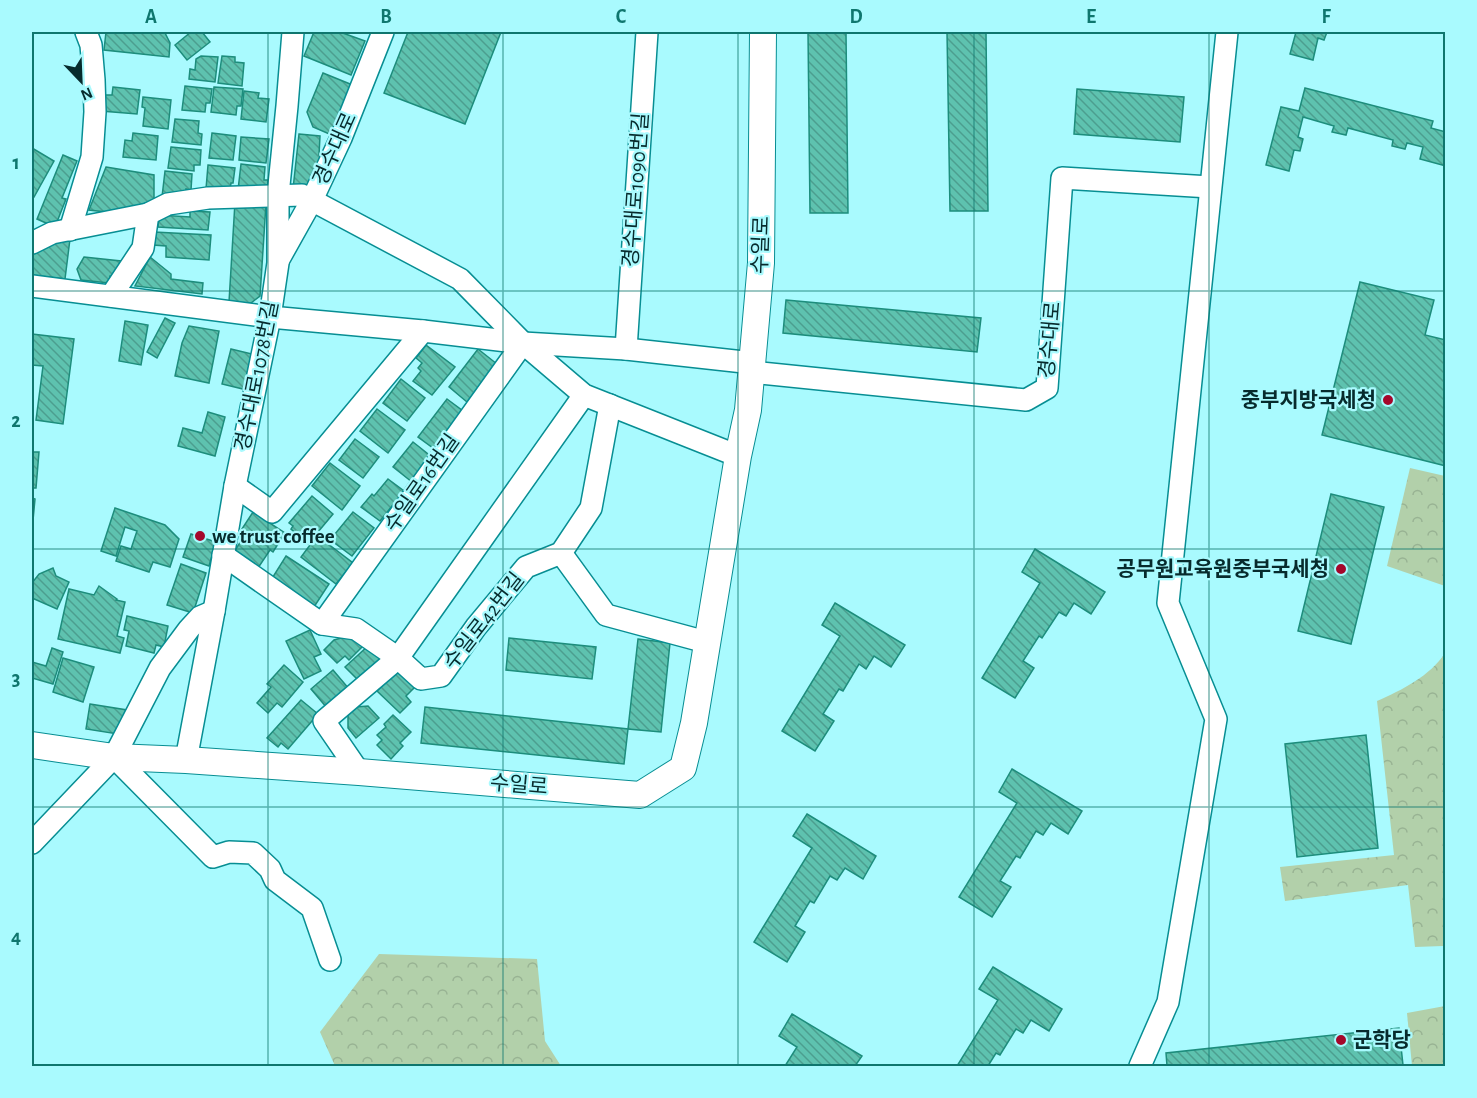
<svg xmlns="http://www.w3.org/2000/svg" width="1477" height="1098" font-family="'Alegreya Sans','Noto Sans KR',sans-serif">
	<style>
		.forest { fill: url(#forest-crowns) }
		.building { fill: url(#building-back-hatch); stroke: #1d8d7c; stroke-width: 1.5 }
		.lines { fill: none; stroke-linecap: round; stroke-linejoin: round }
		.minor-casing { stroke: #078e93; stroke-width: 24 }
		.tertiary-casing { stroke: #078e93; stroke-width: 28 }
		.minor { stroke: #fff; stroke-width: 21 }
		.tertiary { stroke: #fff; stroke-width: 26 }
		.grid { fill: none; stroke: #0f766e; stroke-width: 1.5; stroke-opacity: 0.55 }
		.poi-dot { fill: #a4072b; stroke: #a9fafe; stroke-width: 2 }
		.labels { text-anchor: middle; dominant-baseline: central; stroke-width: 4.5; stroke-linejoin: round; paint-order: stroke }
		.street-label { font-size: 21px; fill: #072b2d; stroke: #a9fafe }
		.poi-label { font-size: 21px; font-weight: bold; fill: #072b2d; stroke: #a9fafe; text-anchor: end }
		.neatline { fill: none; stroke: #0f766e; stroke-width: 2 }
		.grid-label { font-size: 20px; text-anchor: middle; font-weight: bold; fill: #0f766e }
	</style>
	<defs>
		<pattern id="forest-crowns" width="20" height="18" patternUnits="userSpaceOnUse" patternTransform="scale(1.5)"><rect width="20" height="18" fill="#b2d0aa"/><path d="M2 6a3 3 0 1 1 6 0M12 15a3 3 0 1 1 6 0" fill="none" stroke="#98b393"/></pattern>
		<pattern id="building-back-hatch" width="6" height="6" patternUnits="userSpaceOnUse" patternTransform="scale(1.5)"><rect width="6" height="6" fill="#5ec2af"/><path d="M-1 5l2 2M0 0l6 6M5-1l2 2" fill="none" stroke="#4c9e8f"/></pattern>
	</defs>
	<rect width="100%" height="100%" fill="#a9fafe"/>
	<!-- forest -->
	<g class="forest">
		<polygon points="1410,468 1445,476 1445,586 1387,566"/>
		<path d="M 1445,653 L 1445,952 L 1443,946 L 1415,947 L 1408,885 L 1285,901 L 1280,867 L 1394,855 L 1377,701 C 1402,690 1430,676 1445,653 Z"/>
		<polygon points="379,954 537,959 545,1041 561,1066 335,1066 320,1032"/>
		<polygon points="1445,1006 1445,1066 1412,1066 1407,1013"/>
	</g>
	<!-- building -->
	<g class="building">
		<polygon points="106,32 150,32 165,33 170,43 169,57 104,50"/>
		<polygon points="191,32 202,32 210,42 187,60 175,45"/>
		<polygon points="314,32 340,32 365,41 351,75 304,56"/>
		<polygon points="408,32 501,32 465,124 384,93"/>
		<polygon points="808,32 846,32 848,213 810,213"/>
		<polygon points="947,32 986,32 988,211 950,211"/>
		<polygon points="1296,32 1327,32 1324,40 1318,38 1313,60 1290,54"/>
		<polygon points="201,56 218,57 215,82 189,79 190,69 195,70 196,59"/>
		<polygon points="222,56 235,57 235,62 244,63 242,86 218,83"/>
		<polygon points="323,73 355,86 334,136 313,127 307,112"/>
		<polygon points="185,86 212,89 210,103 206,103 205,112 182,110"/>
		<polygon points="113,87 140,90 137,114 101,111 103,95 112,95"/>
		<polygon points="214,87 243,89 241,106 237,106 236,115 211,112"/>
		<polygon points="1305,88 1433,121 1431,128 1446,132 1446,166 1420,159 1423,147 1407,143 1405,149 1392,146 1393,140 1348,128 1346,135 1332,132 1334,126 1303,117 1298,137 1303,139 1300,151 1294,150 1289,171 1266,165 1281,107 1299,111"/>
		<polygon points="1077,89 1184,97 1180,142 1074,134"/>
		<polygon points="244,91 259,93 258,98 269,99 266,122 241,119"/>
		<polygon points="143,97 171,100 168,129 143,126 145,108 142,107"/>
		<polygon points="175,119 199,121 198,133 202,134 201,145 172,142"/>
		<polygon points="133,133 158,136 156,160 123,157 125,140 132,141"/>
		<polygon points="212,133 236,136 233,160 209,158"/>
		<polygon points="299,134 320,136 319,155 325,155 312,191 293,189"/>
		<polygon points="241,137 269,139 266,163 239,160"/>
		<polygon points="171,147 201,150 200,165 194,165 194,171 168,168"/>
		<polygon points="32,148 54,161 34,197 32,196"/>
		<polygon points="63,155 77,161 62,198 66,199 55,227 37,219"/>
		<polygon points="241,164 265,167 264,180 268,180 267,193 238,190"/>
		<polygon points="208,165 235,168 233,183 231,183 230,191 206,189"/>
		<polygon points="106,167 154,175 154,200 137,209 115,213 89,210"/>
		<polygon points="165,171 192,174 191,190 186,189 185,199 162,197"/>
		<polygon points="235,202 266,204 260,296 251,303 229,302"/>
		<polygon points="190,211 210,212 208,230 158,227 159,215 190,217"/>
		<polygon points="154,232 211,235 209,260 166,257 166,246 153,245"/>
		<polygon points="53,237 70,239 65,279 32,275 32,254"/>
		<polygon points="84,257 121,261 120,277 110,276 109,283 81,280 77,269"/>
		<polygon points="150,257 171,274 171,279 203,283 202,294 135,286"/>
		<polygon points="1360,282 1434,300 1425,335 1446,340 1446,466 1322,435"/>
		<polygon points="786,300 981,318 977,352 783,333"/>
		<polygon points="165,318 175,323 157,358 147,352"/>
		<polygon points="125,321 148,325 141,365 119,361"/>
		<polygon points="189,326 219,331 209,383 175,376 182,343"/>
		<polygon points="32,334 74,339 63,424 36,420 43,366 32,365"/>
		<polygon points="426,345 455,367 432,395 413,381 421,371 418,368 422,363 416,358"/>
		<polygon points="231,349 252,354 243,389 222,384"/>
		<polygon points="478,349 497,364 467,402 449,387"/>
		<polygon points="401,379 425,398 407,421 383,403"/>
		<polygon points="447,399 463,411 433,448 418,437"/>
		<polygon points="377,409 405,430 388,453 360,431"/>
		<polygon points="208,412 225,417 215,456 178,446 183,428 202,433"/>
		<polygon points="355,439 379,457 363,478 339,460"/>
		<polygon points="413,442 432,457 412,482 393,467"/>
		<polygon points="32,452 39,452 36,488 32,488"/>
		<polygon points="330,463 360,486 342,510 312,486"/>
		<polygon points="388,479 404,491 380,521 361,507 372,494 374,496"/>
		<polygon points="1331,494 1384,507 1351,644 1298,631"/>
		<polygon points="312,496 333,514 308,544 291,529 293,526 289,523"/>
		<polygon points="32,498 35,499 32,531"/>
		<polygon points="115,508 165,525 179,539 170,567 153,562 149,572 116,561 121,546 131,549 137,531 125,527 116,556 101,551"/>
		<polygon points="253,512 285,533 273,552 270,550 256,571 232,555 243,538 238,535"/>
		<polygon points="353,512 374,528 352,556 328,538 332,532 335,534"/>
		<polygon points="191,534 216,542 209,566 183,557"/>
		<polygon points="319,537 353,563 336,584 301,557 313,541 315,543"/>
		<polygon points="1035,549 1105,592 1091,614 1074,603 1066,616 1059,612 1042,638 1039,636 1023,661 1034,668 1015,698 982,678 1040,583 1022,572"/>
		<polygon points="286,556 329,584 314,607 271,580"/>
		<polygon points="181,564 206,573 193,613 167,605"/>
		<polygon points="53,568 56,576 69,582 57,609 32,598 32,583 39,574"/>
		<polygon points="99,586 117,599 116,600 125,602 117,636 124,638 120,653 58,639 69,589 94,595"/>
		<polygon points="835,603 905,645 891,667 874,656 866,669 859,664 843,691 839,689 823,714 834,721 815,751 782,731 840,636 822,625"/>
		<polygon points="127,616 168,626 164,647 156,645 154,653 126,646 129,631 124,630"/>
		<polygon points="310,630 321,654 314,657 321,671 304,679 286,641"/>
		<polygon points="352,635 363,646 349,660 345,656 337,663 324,650 334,640"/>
		<polygon points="509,638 596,647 592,679 506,670"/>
		<polygon points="638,639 670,643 661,732 628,729"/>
		<polygon points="369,645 383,660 360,682 345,667"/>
		<polygon points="52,648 63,652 53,684 32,678 32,662 46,666"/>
		<polygon points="63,658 94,667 83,702 53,692"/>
		<polygon points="284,665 303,682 282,707 277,703 268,713 257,703 271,687 267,684"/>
		<polygon points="401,667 418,684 406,696 411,702 400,713 377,691"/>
		<polygon points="333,670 349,689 327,708 311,689"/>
		<polygon points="301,700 318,714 288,749 281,743 278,747 267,738"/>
		<polygon points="90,704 127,710 124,735 86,729"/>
		<polygon points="368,706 379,718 356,738 348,728 348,714 356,707"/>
		<polygon points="425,707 628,729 624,764 421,743"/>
		<polygon points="393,715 411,732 400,743 403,746 391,759 377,745 382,740 377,735 386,727 384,724"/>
		<polygon points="1366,735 1378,848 1297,857 1285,744"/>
		<polygon points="1012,769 1082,811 1068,834 1051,823 1043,835 1036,831 1020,858 1016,856 1000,881 1011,887 992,917 959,897 1017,803 999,792"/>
		<polygon points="807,814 876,856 863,879 845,868 837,880 830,876 814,903 810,901 795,926 805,932 787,962 754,942 812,848 793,836"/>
		<polygon points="993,967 1062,1009 1049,1031 1031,1020 1023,1033 1016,1029 1000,1055 996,1053 988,1066 957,1066 998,1000 979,989"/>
		<polygon points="792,1014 862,1056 855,1066 785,1066 797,1047 779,1036"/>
		<polygon points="1399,1028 1403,1065 1384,1066 1167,1066 1166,1053"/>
	</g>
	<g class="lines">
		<!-- minor casing -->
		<g class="minor-casing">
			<g id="minor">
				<polyline points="70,230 92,157 95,112 94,80 91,45 86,32"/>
				<polyline points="32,243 52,233 148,214 168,204 208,198 302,195 460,279 523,343 584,395 738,456"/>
				<polyline points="279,259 312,200 341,138 383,32"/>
				<polyline points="32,286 270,317 423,331 523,343 626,349 753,363"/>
				<polyline points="111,296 143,248 148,214"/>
				<polyline points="626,349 647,32"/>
				<polyline points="751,372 1026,400 1047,388 1062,178 1210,187"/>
				<polyline points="235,486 272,512 423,331"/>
				<polyline points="561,553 606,615 706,642"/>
				<polyline points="223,555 322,624 356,629 398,658 421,679 441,676 476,627 526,567 561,553 591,508 610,405"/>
				<polyline points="322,624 523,343"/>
				<polyline points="114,757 213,857 229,852 253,853 270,869 275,880 312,908 330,960"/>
				<polyline points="186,760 214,611 235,486 270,317 278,263 278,195 287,106 293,32"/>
				<polyline points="359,772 324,721 398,658 584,395"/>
				<polyline points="32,843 114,757 160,668 189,629 200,617 214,611"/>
				<polyline points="1140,1066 1168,1002 1216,719 1168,603 1227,32"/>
			</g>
		</g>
		<!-- tertiary casing -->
		<g class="tertiary-casing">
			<polyline id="tertiary" points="32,745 114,757 186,760 359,772 640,795 683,768 694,723 738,456 748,410 761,263 763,32"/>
		</g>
		<!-- minor -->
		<use href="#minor" class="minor"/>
		<!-- tertiary -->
		<use href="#tertiary" class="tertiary"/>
	</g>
	<!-- grid -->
	<path class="grid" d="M 268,32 L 268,1066M 503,32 L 503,1066M 738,32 L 738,1066M 974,32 L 974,1066M 1209,32 L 1209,1066M 32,291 L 1446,291M 32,549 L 1446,549M 32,807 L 1446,807"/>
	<!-- markers -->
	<g class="poi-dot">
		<circle cx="1388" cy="400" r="6"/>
		<circle cx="200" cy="536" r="6"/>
		<circle cx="1341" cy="569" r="6"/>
		<circle cx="1341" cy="1040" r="6"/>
	</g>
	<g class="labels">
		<!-- street labels -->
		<g class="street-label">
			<text transform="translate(335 149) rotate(-66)">경수대로</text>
			<text transform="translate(636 190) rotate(-86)">경수대로1090번길</text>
			<text transform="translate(761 245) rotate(-88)">수일로</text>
			<text transform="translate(1050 340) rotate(-85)">경수대로</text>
			<text transform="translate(257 376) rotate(-79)">경수대로1078번길</text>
			<text transform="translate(422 483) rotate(-55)">수일로16번길</text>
			<text transform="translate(484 621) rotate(-52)">수일로42번길</text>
			<text transform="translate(519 785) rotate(5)">수일로</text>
		</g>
		<!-- poi labels -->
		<g class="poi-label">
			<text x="1376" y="400">중부지방국세청</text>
			<text x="212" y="536" text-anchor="start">we trust coffee</text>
			<text x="1329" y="569">공무원교육원중부국세청</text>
			<text x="1353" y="1040" text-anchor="start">군학당</text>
		</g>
	</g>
	<!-- border -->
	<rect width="1477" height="1098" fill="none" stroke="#a9fafe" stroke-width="66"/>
	<!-- north arrow -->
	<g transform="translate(81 81) rotate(157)" stroke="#a9fafe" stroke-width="4.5" paint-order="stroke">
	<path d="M0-4.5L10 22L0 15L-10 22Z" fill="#072b2d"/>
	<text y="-9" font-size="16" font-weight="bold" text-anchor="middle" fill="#072b2d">N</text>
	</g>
	<rect x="33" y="33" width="1411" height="1032" class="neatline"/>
	<g class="grid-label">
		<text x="151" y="23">A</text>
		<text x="386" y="23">B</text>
		<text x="621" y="23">C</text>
		<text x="856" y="23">D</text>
		<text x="1091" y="23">E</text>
		<text x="1326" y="23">F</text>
		<text x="16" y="169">1</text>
		<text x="16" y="427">2</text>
		<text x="16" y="685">3</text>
		<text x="16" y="943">4</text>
	</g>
</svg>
